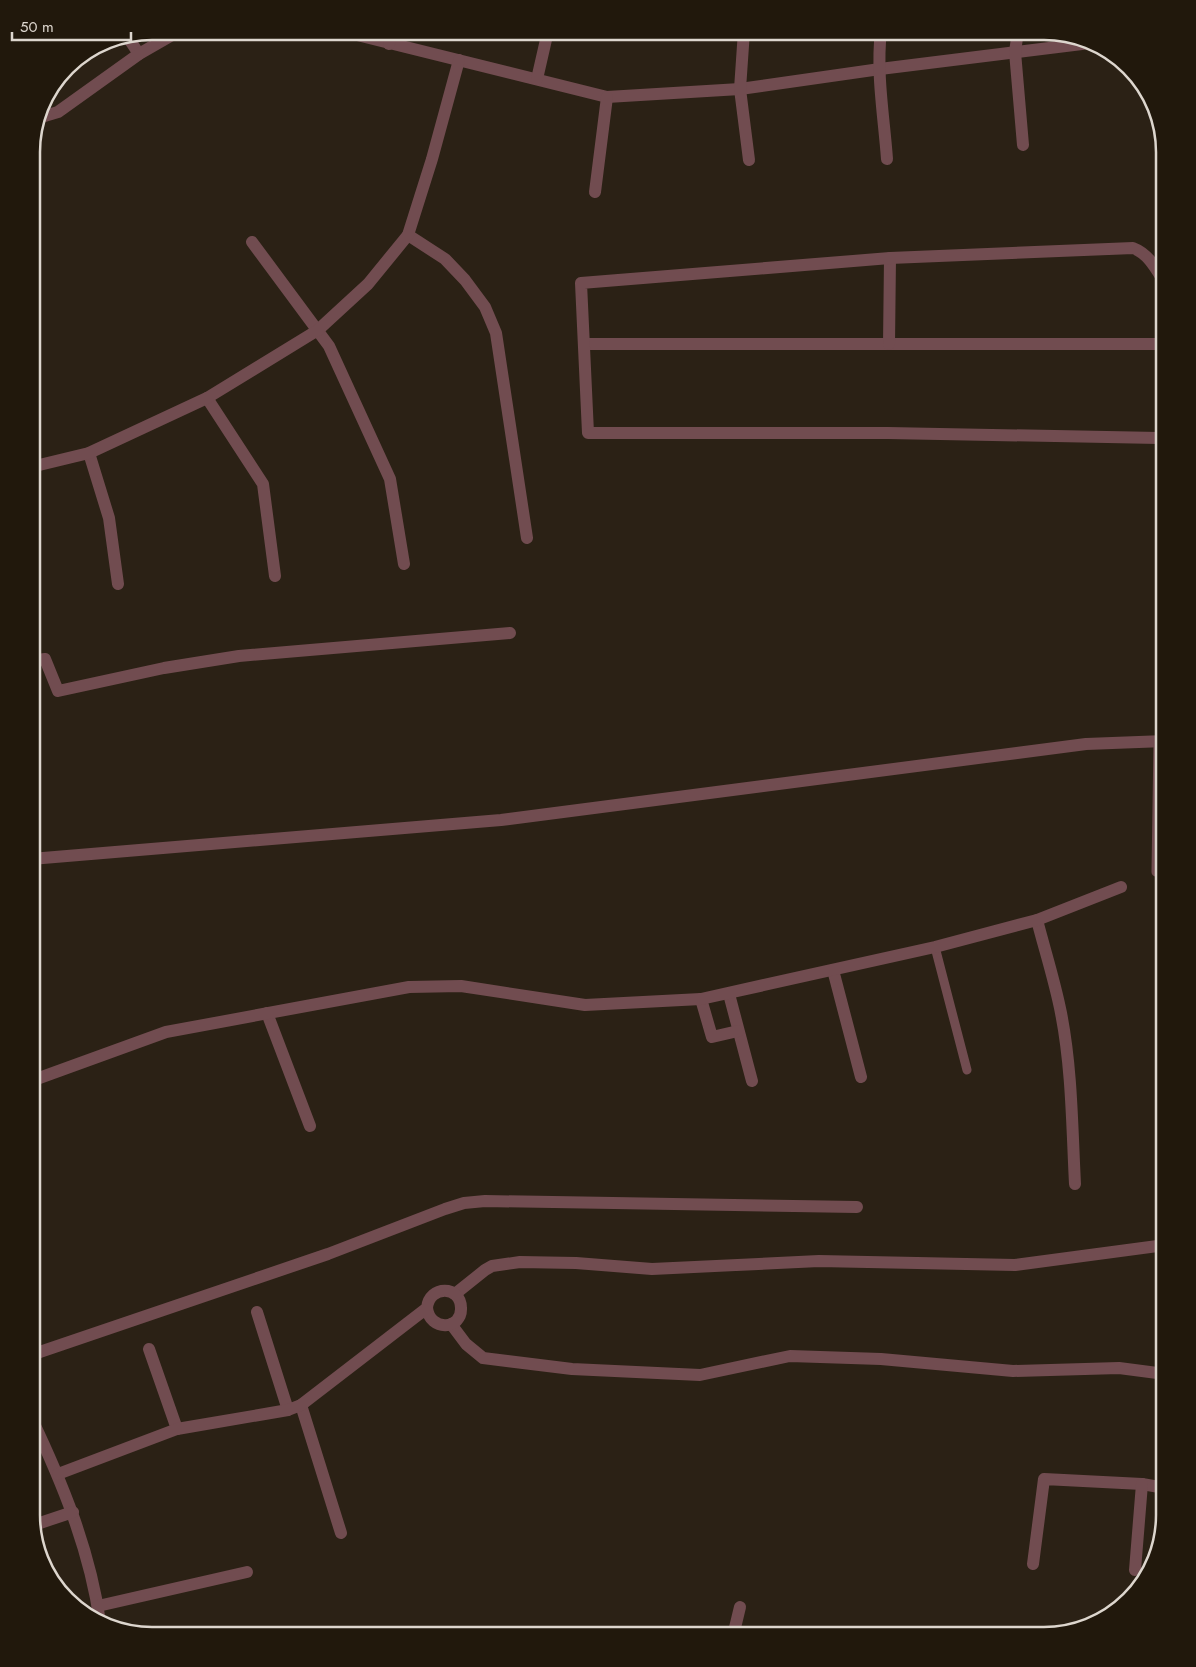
<svg xmlns="http://www.w3.org/2000/svg" width="1196" height="1667" font-family="Jost,sans-serif">
	<style>
		.lines { fill: none; stroke-linecap: round; stroke-linejoin: round }
		.service { stroke: #714c50; stroke-width: 9 }
		.minor { stroke: #714c50; stroke-width: 12 }
		.tertiary { stroke: #714c50; stroke-width: 12 }
		.rim { fill: none; stroke: #ddd6ce; stroke-width: 2.5 }
	</style>
	<rect width="100%" height="100%" fill="#2b2115"/>
	<g class="lines">
		<!-- service -->
		<g class="service">
			<polyline points="1156,872 1158,741"/>
			<polyline points="935,947 967,1070"/>
		</g>
		<!-- minor -->
		<g class="minor">
			<polyline points="341,31 607,97 740,89 880,69 1090,43"/>
			<polyline points="744,31 740,89 749,160"/>
			<path d="M 881,31 C 876,73 884,117 887,159"/>
			<polyline points="1018,31 1015,52 1023,145"/>
			<polyline points="127,36 139,54"/>
			<polyline points="389,44 392,31"/>
			<polyline points="537,79 548,31"/>
			<polyline points="38,118 58,112 139,54 179,31"/>
			<polyline points="595,192 607,97"/>
			<polyline points="408,235 445,259 465,280 485,307 496,333 527,538"/>
			<polyline points="252,242 329,346 390,479 404,564"/>
			<polyline points="585,344 1165,344"/>
			<polyline points="889,344 890,258"/>
			<polyline points="207,398 263,484 275,576"/>
			<path d="M 1165,440 L 1159,438 L 888,433 L 588,433 L 581,283 L 890,258 L 1133,248 C 1149,254 1156,269 1165,283"/>
			<polyline points="89,453 109,518 118,584"/>
			<polyline points="31,467 89,453 207,398 318,330 368,284 408,235 432,159 459,60"/>
			<polyline points="31,661 45,659 58,691 164,668 239,656 510,633"/>
			<path d="M 1037,920 C 1045,951 1055,982 1061,1013 C 1072,1069 1072,1127 1075,1184"/>
			<polyline points="833,970 861,1077"/>
			<polyline points="729,994 752,1081"/>
			<polyline points="701,999 712,1037 738,1031"/>
			<polyline points="267,1013 310,1126"/>
			<polyline points="31,1081 166,1032 409,987 461,986 585,1005 701,999 935,947 1037,920 1121,887"/>
			<polyline points="455,1294 485,1270 492,1266 520,1262 576,1263 652,1269 819,1261 1015,1265 1165,1245"/>
			<polyline points="257,1312 288,1410"/>
			<polyline points="451,1324 466,1344 483,1358 572,1369 700,1375 790,1356 881,1359 1013,1371 1119,1368 1165,1374"/>
			<polyline points="149,1349 177,1429"/>
			<polyline points="31,1355 328,1254 445,1209 464,1203 485,1201 857,1207"/>
			<polyline points="301,1405 341,1533"/>
			<path d="M 31,1417 C 62,1482 90,1550 100,1622"/>
			<path d="M 58,1474 L 177,1429 L 288,1410 L 301,1405 L 427,1308 C 429,1285 461,1285 461,1308 C 462,1330 430,1332 427,1308"/>
			<polyline points="34,1525 73,1512"/>
			<polyline points="1033,1564 1044,1479 1142,1484 1165,1488"/>
			<polyline points="1135,1570 1142,1484"/>
			<polyline points="98,1606 247,1572"/>
			<polyline points="733,1636 740,1607"/>
		</g>
		<!-- tertiary -->
		<polyline class="tertiary" points="31,859 501,820 1086,744 1165,741"/>
	</g>
	<!-- crop -->
	<path d="M0 0H1196V1667H0ZM152 40H1044A112 112 0 0 1 1156 152V1515A112 112 0 0 1 1044 1627H152A112 112 0 0 1 40 1515V152A112 112 0 0 1 152 40Z" fill="#21180c" fill-rule="evenodd"/>
	<path class="rim" d="M152 40H1044A112 112 0 0 1 1156 152V1515A112 112 0 0 1 1044 1627H152A112 112 0 0 1 40 1515V152A112 112 0 0 1 152 40Z"/>
	<!-- scale -->
	<path d="M12 32v8h119v-8" fill="none" stroke="#ddd6ce" stroke-width="2.5"/>
	<text x="20" y="32" font-size="15" fill="#ddd6ce" stroke="#21180c" stroke-width="4" paint-order="stroke">50 m</text>
</svg>
